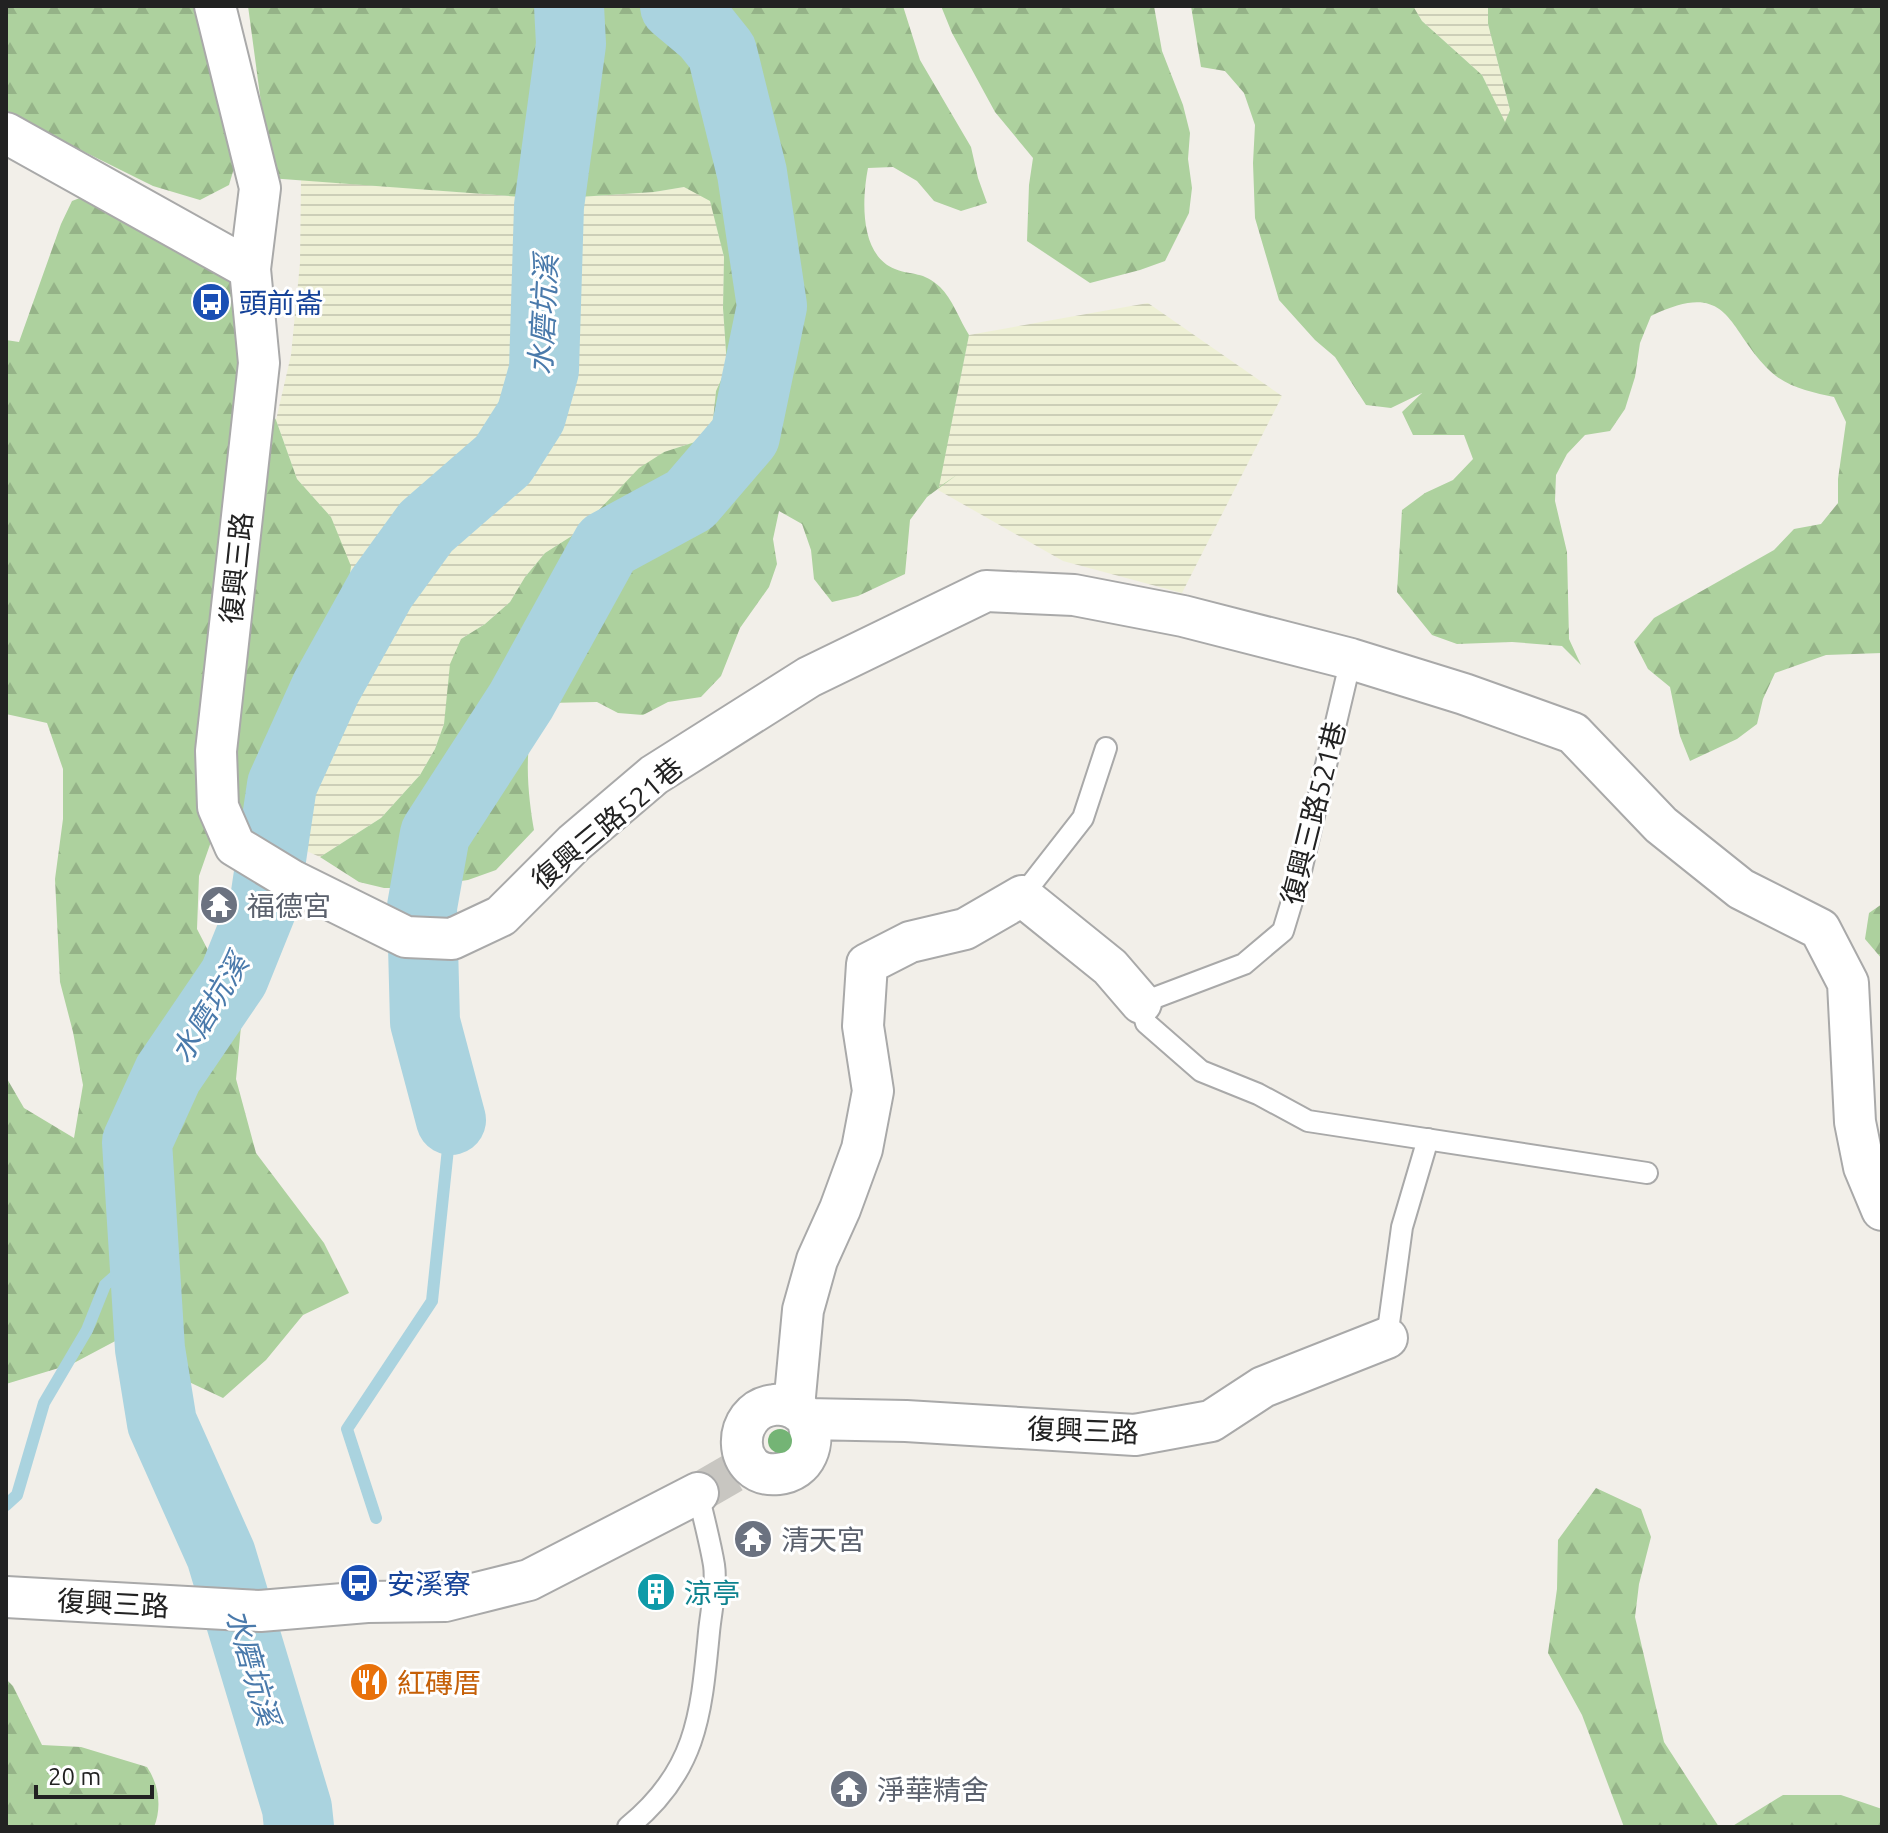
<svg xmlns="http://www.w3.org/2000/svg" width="1888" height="1833" font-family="Ubuntu,'Noto Sans TC',sans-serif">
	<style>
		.farmland { fill: url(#farmland-rules) }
		.forest { fill: url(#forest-firs) }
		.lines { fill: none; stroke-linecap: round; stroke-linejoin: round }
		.stream { stroke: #aad3df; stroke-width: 12 }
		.river { stroke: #aad3df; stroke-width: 70 }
		.minor-tunnel { stroke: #c8c6c1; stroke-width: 40; stroke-dasharray: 40 20; stroke-linecap: butt }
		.service-casing { stroke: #a9a9a9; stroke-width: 24 }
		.minor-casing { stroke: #a9a9a9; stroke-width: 44 }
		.service { stroke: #fff; stroke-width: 20 }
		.minor { stroke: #fff; stroke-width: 40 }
		.tree { fill: #74b475 }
		.labels { text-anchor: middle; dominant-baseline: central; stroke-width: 6; stroke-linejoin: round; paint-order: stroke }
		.transit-label { font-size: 28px; fill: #164399; stroke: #fff; text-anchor: start }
		.street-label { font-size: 28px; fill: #222; stroke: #fff }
		.worship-label { font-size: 28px; fill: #5b616d; stroke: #fff; text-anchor: start }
		.culture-label { font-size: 28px; fill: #0d838f; stroke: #fff; text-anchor: start }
		.food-label { font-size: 28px; fill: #c56008; stroke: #fff; text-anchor: start }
		.water-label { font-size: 30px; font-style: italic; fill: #4a7aab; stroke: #fff }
	</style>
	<defs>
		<pattern id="farmland-rules" width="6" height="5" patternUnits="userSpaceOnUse" patternTransform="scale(2)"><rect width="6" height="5" fill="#eef0d5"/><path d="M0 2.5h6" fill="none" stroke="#ccceb7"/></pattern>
		<pattern id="forest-firs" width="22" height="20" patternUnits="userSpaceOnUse" patternTransform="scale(2)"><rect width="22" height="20" fill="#add19e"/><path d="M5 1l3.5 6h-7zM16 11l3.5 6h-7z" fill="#95b388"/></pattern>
	</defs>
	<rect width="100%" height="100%" fill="#f2efe9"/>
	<!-- farmland -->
	<g class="farmland">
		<polygon points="1413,6 1488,6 1488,24 1510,110 1505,123 1482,75 1422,21"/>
		<polygon points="301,180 549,199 654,192 684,187 710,200 724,257 723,308 727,367 716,391 713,420 695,442 664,452 578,532 545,553 525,577 510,602 485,624 461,639 444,724 435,749 420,775 381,818 320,857 253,827 314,772 352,703 345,616 350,566 331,517 297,479 276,420 291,355 300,263"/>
		<polygon points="1148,303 1282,396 1182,593 1063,561 938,490 969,335"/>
	</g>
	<!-- forest -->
	<g class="forest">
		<polygon points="6,6 199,6 237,158 229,185 200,200 153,186 6,113"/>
		<path d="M 248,6 L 903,6 L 920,60 L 971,147 L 978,178 L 987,203 L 961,211 L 934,201 L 917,181 L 893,167 L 868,168 C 862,198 859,255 895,269 C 913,276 923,271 940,287 C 952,298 960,321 969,335 L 939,487 L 958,474 L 927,497 L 910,520 L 905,574 L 858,596 L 832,602 L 814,579 L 811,550 L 802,524 L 779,511 L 773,539 L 777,564 L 769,587 L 740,628 L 721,676 L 701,697 L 668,702 L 643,715 L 618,713 L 597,702 L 547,703 C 543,711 537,718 534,726 C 523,753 529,802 534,830 L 496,870 L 468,880 L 412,888 L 384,888 L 359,882 L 320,857 L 381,818 L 420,775 L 435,749 L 444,724 L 450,664 L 461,639 L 485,624 L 510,602 L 525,577 L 545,553 L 578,532 L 639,468 L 664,452 L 695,442 L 713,420 L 716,391 L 727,367 L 723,308 L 724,257 L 710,201 L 684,187 L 654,192 L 549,199 L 269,178 L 273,151 L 264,125 Z"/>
		<polygon points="941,6 1154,6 1162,51 1183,105 1190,133 1188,159 1192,188 1189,213 1165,261 1140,270 1090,283 1027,241 1029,185 1033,158 995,112 952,33"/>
		<path d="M 1191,6 L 1413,6 L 1422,21 L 1482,75 L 1505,122 L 1510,110 L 1488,24 L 1488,6 L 1882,6 L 1882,653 L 1826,655 L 1775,673 L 1763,699 L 1757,724 L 1737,739 L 1690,761 L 1680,736 L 1670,687 L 1648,669 L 1634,642 L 1654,618 L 1774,550 L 1794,529 L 1821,524 L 1838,503 L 1838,479 L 1846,422 L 1834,397 C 1815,393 1792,388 1776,376 C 1726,335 1735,275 1651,316 L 1640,343 L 1635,377 L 1625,409 L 1610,431 L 1585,435 L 1567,454 L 1556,475 L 1555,501 L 1567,552 L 1569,639 L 1581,665 L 1562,646 L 1512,642 L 1457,644 L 1432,635 L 1397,592 L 1402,510 L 1425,493 L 1453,480 L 1473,459 L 1464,435 L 1413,435 L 1402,412 L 1422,393 L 1391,408 L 1366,405 L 1335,357 L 1315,340 L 1279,300 L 1255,218 L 1253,163 L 1255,125 L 1244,93 L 1225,71 L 1201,67 Z"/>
		<polygon points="85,196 202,257 238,287 246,363 276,420 297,479 331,517 351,566 345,616 352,703 314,772 253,827 220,816 199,876 197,929 242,1016 236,1079 256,1153 324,1243 349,1293 303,1315 266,1360 223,1398 172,1374 121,1338 72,1364 6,1384 6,1077 24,1108 74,1138 83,1085 73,1032 60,982 55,879 63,819 63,769 47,723 6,714 6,340 19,342 61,224 72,201"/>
		<polygon points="1882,904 1882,959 1865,939 1869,913"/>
		<polygon points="1596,1488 1641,1509 1651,1537 1639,1584 1635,1617 1664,1742 1719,1827 1624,1827 1582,1715 1548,1653 1557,1589 1558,1540"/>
		<path d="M 6,1679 L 13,1686 L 42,1745 L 81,1747 L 147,1767 C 159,1785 162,1807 154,1827 L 6,1827 Z"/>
		<polygon points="1783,1795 1841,1795 1882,1809 1882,1827 1731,1827"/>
	</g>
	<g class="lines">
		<!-- stream -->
		<g class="stream">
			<polyline points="6,1505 17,1495 44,1403 87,1330 105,1285 142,1252"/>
			<polyline points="376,1518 347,1429 432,1301 451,1120"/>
		</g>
		<!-- river -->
		<g class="river">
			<polyline points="451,1120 425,1022 422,907 435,834 521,701 607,545 690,500 745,436 772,306 752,173 722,52 706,32 675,6"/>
			<polyline points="299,1827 297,1808 221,1555 162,1423 150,1349 137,1142 168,1074 234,977 265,900 282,785 326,688 381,589 426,527 503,460 531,416 544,370 549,206 571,44 569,6"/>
		</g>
		<!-- minor-tunnel -->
		<polyline class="minor-tunnel" points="698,1493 748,1464"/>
		<!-- service casing -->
		<g class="service-casing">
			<g id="service">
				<polyline points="1351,659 1300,875 1283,931 1244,964 1141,1003 1146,1023 1201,1071 1258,1094 1308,1121 1647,1173"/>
				<polyline points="1022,896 1083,818 1106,748"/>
				<polyline points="1387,1338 1402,1227 1428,1139"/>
				<path d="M 628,1827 C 697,1771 701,1715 709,1632 C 711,1611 717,1585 714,1565 C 710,1541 703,1516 698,1493"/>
			</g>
		</g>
		<!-- minor casing -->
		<g class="minor-casing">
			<g id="minor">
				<polyline points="215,6 260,188 250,269 259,363 216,751 218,807 235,846 293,881 406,937 452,939 501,916 574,843 654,775 809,677 986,591 1074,595 1183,616 1351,659 1464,694 1573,733 1661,825 1741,889 1820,929 1848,983 1855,1122 1864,1167 1882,1210"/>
				<polyline points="6,133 250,269"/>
				<polyline points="794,1407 803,1310 817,1260 840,1209 862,1149 873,1091 863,1026 867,964 910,942 965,929 1022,896 1110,967 1141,1003"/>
				<path d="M 807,1419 C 799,1409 788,1403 774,1405 C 730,1410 731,1479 778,1474 C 807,1471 816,1443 807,1419 L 906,1421 L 1135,1435 L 1211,1421 L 1263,1387 L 1387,1338"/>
				<polyline points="6,1597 260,1611 367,1602 445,1601 529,1580 698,1493"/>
			</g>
		</g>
		<!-- service -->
		<use href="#service" class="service"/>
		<!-- minor -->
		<use href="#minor" class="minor"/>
	</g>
	<!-- trees -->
	<circle class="tree" cx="780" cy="1441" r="12"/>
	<!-- icons -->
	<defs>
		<g id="bus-disc" transform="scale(2)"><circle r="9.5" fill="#1a4fb4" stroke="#fff"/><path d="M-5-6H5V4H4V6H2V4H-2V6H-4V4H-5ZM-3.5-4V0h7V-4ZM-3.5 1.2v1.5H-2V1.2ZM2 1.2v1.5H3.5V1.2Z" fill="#fff"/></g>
		<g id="temple-disc" transform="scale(2)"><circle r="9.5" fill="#6b7280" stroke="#fff"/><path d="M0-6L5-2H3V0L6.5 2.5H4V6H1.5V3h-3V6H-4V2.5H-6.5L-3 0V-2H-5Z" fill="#fff"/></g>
		<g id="building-disc" transform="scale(2)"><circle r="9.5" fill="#0f9aa8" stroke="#fff"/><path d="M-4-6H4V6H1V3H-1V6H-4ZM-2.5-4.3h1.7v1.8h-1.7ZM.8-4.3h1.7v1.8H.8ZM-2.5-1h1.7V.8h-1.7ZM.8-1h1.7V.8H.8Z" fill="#fff"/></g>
		<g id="restaurant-disc" transform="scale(2)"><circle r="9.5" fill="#e8710a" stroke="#fff"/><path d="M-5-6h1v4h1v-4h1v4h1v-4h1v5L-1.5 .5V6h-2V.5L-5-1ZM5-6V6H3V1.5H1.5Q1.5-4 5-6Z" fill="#fff"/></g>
	</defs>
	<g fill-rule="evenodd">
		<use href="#bus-disc" x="211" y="302"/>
		<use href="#temple-disc" x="219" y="905"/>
		<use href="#temple-disc" x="753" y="1539"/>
		<use href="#bus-disc" x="359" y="1583"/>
		<use href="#building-disc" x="656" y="1592"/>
		<use href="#restaurant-disc" x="369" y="1682"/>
		<use href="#temple-disc" x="849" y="1789"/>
	</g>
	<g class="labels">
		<!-- transit labels -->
		<g class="transit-label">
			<text x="239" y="302">頭前崙</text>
			<text x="387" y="1583">安溪寮</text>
		</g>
		<!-- street labels -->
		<g class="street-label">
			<text transform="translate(236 568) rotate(-84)">復興三路</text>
			<text transform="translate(1313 813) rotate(-76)">復興三路521巷</text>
			<text transform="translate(607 823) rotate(-40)">復興三路521巷</text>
			<text transform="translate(1083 1430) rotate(2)">復興三路</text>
			<text transform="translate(113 1603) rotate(3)">復興三路</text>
		</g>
		<!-- worship labels -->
		<g class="worship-label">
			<text x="247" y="905">福德宮</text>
			<text x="781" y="1539">清天宮</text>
			<text x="877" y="1789">淨華精舍</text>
		</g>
		<!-- culture labels -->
		<g class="culture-label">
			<text x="684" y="1592">涼亭</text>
		</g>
		<!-- food labels -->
		<g class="food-label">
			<text x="397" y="1682">紅磚厝</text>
		</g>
		<!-- water labels -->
		<g class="water-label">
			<text transform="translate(543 315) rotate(-87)">水磨坑溪</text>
			<text transform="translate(209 1008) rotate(-59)">水磨坑溪</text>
			<text transform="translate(253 1667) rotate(74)">水磨坑溪</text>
		</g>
	</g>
	<!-- border -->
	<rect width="1888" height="1833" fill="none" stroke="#222222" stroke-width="16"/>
	<!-- scale -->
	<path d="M36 1785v12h116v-12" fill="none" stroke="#222222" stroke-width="4"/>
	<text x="48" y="1785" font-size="24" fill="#222222" stroke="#ffffff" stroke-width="6" paint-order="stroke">20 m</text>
</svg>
